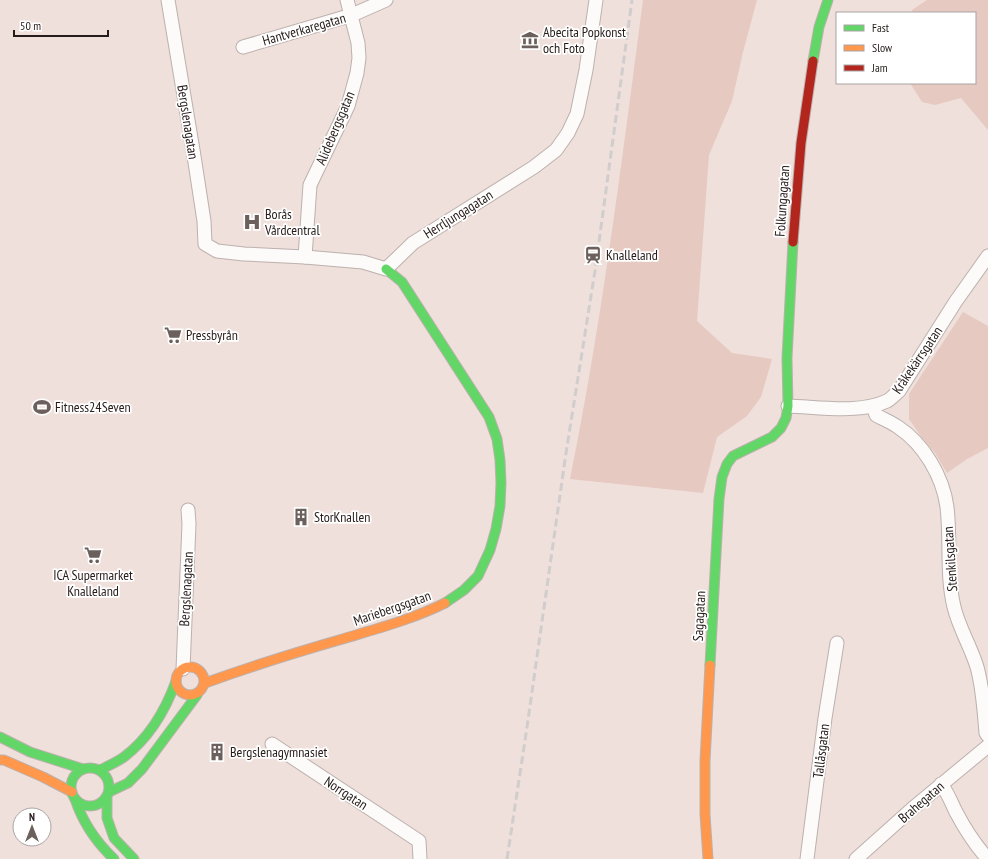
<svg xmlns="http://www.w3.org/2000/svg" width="988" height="859" font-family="'PT Sans Narrow',sans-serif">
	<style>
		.green { fill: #e6c9c0 }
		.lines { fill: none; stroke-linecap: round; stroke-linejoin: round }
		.street-casing { stroke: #bcb1ad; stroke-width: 15 }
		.fast-casing { stroke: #bcb1ad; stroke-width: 11 }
		.slow-casing { stroke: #bcb1ad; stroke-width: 11 }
		.jam-casing { stroke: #bcb1ad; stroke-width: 11 }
		.street { stroke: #fdfafa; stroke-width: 13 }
		.fast { stroke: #63d668; stroke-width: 9 }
		.slow { stroke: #ff974d; stroke-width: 9 }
		.jam { stroke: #b3261e; stroke-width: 9 }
		.rail { stroke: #d1cdcc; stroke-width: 3; stroke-dasharray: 8 4; stroke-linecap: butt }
		.labels { text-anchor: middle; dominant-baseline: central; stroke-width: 3.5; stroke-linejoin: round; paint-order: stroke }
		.street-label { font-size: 14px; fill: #251b18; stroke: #fff }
		.poi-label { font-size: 14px; fill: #251b18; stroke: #fff; text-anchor: start }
	</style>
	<rect width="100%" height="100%" fill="#efe0db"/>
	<!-- green -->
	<g class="green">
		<path d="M 643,0 L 757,0 L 743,52 L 732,101 L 709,155 L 697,321 L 732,353 L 772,359 L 761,397 L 747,416 L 717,437 L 703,493 L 570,479 C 602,321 622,160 643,0 Z"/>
		<polygon points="927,0 988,0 988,130 961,98 935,105 922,102 910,83 975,83 975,13 912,13 912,10"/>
		<polygon points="963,312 988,326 988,448 967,459 947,473 935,453 920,435 909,419 909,394"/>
	</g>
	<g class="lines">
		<!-- street casing -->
		<g class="street-casing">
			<g id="street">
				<polyline points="168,0 194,156 204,221 205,244 217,251 244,254 305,257 363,262 386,269 413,243 534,167 556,150 568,133 577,114 586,70 596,0"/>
				<polyline points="243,47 352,15 386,0"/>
				<polyline points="305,257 310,185 348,106 357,73 359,58 358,43 347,0"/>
				<path d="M 788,406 C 819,407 859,414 887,401 C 891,399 895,394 899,391 L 956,301 L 988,256"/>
				<path d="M 873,406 L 876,415 C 883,419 891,422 898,427 C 924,444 943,477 947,507 C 951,541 946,574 954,607 C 959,628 971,647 977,667 C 983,688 984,711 986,733 L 988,736"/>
				<polyline points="183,669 189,524 188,510"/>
				<polyline points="272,744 419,841 420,859"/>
				<path d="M 941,784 C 948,793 951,802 956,812 C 965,829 975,845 988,859"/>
				<polyline points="807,859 825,718 837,643"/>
				<polyline points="856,859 913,808 988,746"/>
			</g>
		</g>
		<!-- fast casing -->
		<g class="fast-casing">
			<g id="fast">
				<polyline points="813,61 819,27 828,0"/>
				<polyline points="386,269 402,282 489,417 497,439 500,460 501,483 500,506 496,529 490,550 478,576 464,590 445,603"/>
				<polyline points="710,665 719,499 722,477 727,464 733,456 772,437 781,428 786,418 788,406 787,358 793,242"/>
				<polyline points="0,737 30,752 83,769"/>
				<circle cx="90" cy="787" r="19"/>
				<path d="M 100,770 C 108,766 117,762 124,757 C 149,738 166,709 176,681"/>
				<polyline points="109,792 128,783 142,769 197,695"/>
				<polyline points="107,796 107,818 114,838 134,859"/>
				<path d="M 75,799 C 83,823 96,842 114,859"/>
			</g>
		</g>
		<!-- slow casing -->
		<g class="slow-casing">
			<g id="slow">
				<circle cx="190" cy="681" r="14"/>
				<path d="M 205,683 C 249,667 294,653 339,640 C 375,629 411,620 445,603"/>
				<polyline points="0,760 4,760 43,777 72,792"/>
				<polyline points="708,859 705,814 705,761 710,665"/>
			</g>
		</g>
		<!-- jam casing -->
		<g class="jam-casing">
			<polyline id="jam" points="793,242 801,143 813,61"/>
		</g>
		<!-- street -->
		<use href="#street" class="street"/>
		<!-- fast -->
		<use href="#fast" class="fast"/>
		<!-- slow -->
		<use href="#slow" class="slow"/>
		<!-- jam -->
		<use href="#jam" class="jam"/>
		<!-- rail -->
		<polyline class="rail" points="507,859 526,734 566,453 595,271 632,0"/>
	</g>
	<!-- icons -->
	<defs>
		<g id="museum-bare" transform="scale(1.38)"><path d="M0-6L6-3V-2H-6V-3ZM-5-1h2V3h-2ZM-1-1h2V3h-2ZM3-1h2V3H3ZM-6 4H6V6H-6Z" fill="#6c605c" stroke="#fff" stroke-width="2.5" paint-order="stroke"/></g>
		<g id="hospital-bare" transform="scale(1.38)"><path d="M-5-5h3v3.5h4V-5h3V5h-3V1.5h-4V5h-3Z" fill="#6c605c" stroke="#fff" stroke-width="2.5" paint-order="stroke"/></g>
		<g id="station-bare" transform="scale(1.38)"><path d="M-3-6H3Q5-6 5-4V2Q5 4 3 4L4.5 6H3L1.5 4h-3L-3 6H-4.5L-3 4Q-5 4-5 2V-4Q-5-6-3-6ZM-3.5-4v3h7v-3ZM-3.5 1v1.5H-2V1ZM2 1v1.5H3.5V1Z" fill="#6c605c" stroke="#fff" stroke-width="2.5" paint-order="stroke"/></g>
		<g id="supermarket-bare" transform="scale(1.38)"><path d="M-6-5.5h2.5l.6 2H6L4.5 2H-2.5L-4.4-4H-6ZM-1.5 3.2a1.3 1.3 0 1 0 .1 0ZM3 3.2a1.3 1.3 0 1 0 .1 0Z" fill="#6c605c" stroke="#fff" stroke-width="2.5" paint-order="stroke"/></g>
		<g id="stadium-bare" transform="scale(1.38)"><path d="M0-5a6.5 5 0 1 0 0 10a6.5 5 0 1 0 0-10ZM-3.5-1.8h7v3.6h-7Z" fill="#6c605c" stroke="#fff" stroke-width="2.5" paint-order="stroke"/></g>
		<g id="building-bare" transform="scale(1.38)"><path d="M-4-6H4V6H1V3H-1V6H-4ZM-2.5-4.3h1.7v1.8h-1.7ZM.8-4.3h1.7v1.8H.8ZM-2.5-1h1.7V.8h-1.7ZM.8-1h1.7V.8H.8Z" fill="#6c605c" stroke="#fff" stroke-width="2.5" paint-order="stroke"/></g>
	</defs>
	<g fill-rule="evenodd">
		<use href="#museum-bare" x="530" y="40"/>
		<use href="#hospital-bare" x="252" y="222"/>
		<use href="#station-bare" x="593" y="255"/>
		<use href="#supermarket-bare" x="173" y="335"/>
		<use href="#stadium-bare" x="42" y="407"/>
		<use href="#building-bare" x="301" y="517"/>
		<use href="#supermarket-bare" x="93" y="555"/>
		<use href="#building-bare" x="217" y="752"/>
	</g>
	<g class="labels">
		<!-- street labels -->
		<g class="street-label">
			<text transform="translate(304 29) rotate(-16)">Hantverkaregatan</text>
			<text transform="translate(188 122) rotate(81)">Bergslenagatan</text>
			<text transform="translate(335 128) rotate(-67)">Alidebergsgatan</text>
			<text transform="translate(782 201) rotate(-86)">Folkungagatan</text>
			<text transform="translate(458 214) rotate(-32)">Herrljungagatan</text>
			<text transform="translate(917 360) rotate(-56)">Kråkekärrsgatan</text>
			<text transform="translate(950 559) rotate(-94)">Stenkilsgatan</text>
			<text transform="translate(186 589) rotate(-87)">Bergslenagatan</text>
			<text transform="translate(392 608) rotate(-19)">Mariebergsgatan</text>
			<text transform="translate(699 616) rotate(-87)">Sagagatan</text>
			<text transform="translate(821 751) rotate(-83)">Tallåsgatan</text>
			<text transform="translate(346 793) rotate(33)">Norrgatan</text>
			<text transform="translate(921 802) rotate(-41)">Brahegatan</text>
		</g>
		<!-- poi labels -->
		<g class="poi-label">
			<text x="543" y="32">Abecita Popkonst<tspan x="543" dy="16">och Foto</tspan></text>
			<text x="265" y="214">Borås<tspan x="265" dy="16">Vårdcentral</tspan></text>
			<text x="606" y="255">Knalleland</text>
			<text x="186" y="335">Pressbyrån</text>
			<text x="55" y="407">Fitness24Seven</text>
			<text x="314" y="517">StorKnallen</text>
			<text x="93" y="575" text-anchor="middle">ICA Supermarket<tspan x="93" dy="16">Knalleland</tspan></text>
			<text x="230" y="752">Bergslenagymnasiet</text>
		</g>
	</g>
	<!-- legend -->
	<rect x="836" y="12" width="140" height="72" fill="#ffffff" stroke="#a8a4a3"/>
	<rect x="844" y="25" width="20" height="6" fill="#63d668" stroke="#a8a4a3"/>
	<text x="872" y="32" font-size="12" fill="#251b18">Fast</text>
	<rect x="844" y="45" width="20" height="6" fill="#ff974d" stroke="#a8a4a3"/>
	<text x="872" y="52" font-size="12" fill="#251b18">Slow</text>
	<rect x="844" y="65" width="20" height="6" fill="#b3261e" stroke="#a8a4a3"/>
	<text x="872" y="72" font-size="12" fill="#251b18">Jam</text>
	<!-- north arrow -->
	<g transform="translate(32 827)"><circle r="19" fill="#ffffff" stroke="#a8a4a3"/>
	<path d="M0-3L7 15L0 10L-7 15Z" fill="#6c605c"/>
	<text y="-6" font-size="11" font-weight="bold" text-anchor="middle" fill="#251b18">N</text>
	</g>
	<!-- scale -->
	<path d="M14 30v6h94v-6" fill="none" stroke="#251b18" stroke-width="2"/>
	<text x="20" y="30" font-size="12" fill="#251b18" stroke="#ffffff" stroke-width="3" paint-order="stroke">50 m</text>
</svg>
